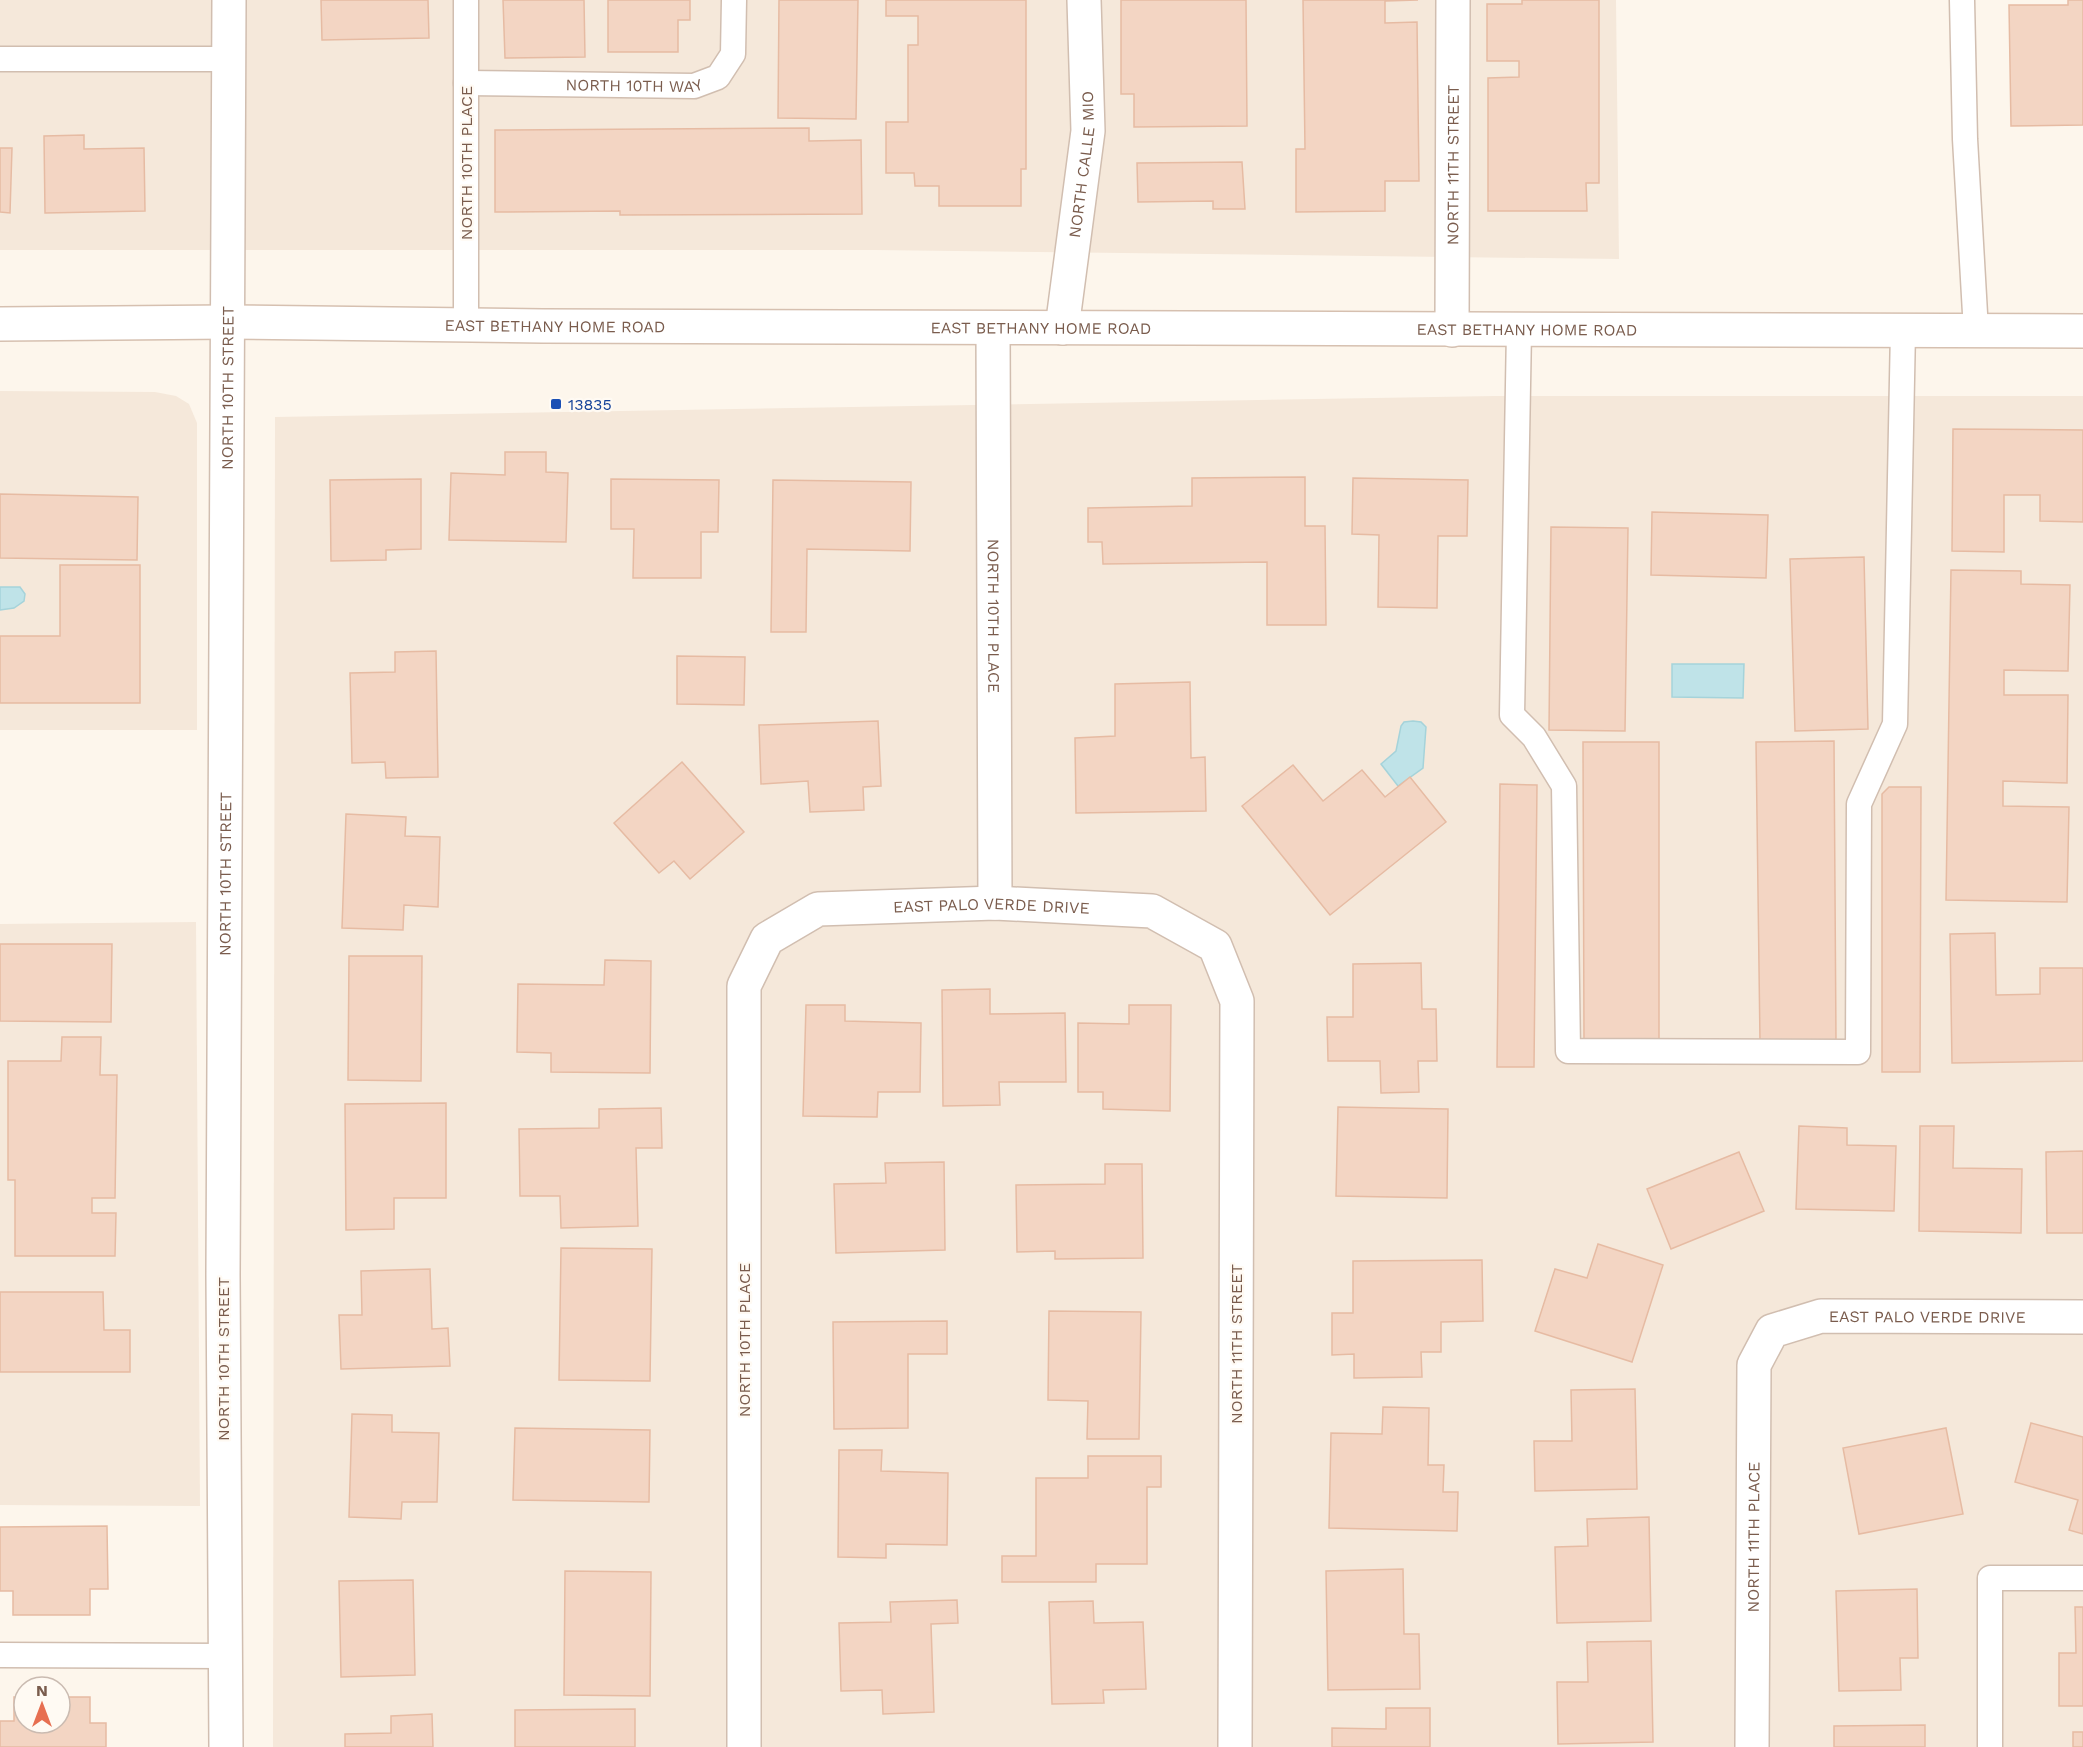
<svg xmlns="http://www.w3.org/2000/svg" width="2083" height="1747" font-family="'Work Sans',sans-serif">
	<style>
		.residential { fill: #f5e8da }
		.water { fill: #bfe3e8; stroke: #a5d3da; stroke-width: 1.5 }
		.building { fill: #f3d5c3; stroke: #e6bba3; stroke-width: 1.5 }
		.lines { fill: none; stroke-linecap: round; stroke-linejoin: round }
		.lane-casing { stroke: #d1beb0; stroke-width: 27 }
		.street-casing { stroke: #d1beb0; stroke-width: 36 }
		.secondary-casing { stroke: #d6c0b0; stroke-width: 36 }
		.lane { stroke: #fff; stroke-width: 24 }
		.street { stroke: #fff; stroke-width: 33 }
		.secondary { stroke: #fff; stroke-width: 33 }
		.transit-dot { fill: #1a4fb4; stroke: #fffaf3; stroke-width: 2 }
		.labels { text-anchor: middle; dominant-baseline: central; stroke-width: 4.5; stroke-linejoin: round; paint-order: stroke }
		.street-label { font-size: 16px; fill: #7a5c4d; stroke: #fffaf3 }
		.transit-label { font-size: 16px; fill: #164399; stroke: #fffaf3; text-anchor: start }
	</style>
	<rect width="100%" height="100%" fill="#fdf6ec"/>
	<!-- residential -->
	<g class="residential">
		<polygon points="0,0 1616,0 1619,259 875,250 0,250"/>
		<polygon points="0,391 155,392 176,396 189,404 197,423 197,730 0,730"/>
		<polygon points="1494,396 2083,396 2083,1747 273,1747 275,417"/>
		<polygon points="196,922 200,1506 0,1505 0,924"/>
	</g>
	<!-- water -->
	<g class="water">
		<polygon points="0,587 20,587 25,594 24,601 14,608 0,610"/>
		<polygon points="1672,664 1744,664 1743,698 1672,697"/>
		<polygon points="1413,721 1421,722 1426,727 1423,768 1398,786 1381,764 1396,751 1401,726 1404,722"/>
	</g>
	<!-- building -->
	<g class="building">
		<polygon points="321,0 428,0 429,38 322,40"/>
		<polygon points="503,0 584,0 585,57 505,58"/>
		<polygon points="608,0 690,0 690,20 678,20 678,52 608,52"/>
		<polygon points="779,0 858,0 856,119 778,118"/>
		<polygon points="886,0 1026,0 1026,169 1021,169 1021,206 939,206 939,186 915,186 914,173 886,173 886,122 908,122 908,45 918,45 918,16 886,16"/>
		<polygon points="1121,0 1246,0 1247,126 1134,127 1134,94 1121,94"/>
		<polygon points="1303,0 1418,0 1385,1 1385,23 1417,22 1419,181 1385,181 1385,211 1296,212 1296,149 1305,149"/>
		<polygon points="1522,0 1599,0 1599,183 1586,183 1587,211 1488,211 1488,78 1519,77 1519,61 1487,61 1487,4 1522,4"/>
		<polygon points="2068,0 2083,0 2083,125 2011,126 2009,5 2068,5"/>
		<polygon points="809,128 809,141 861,140 862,214 620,215 620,211 495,212 495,130"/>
		<polygon points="84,135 84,149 144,148 145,211 45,213 44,136"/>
		<polygon points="0,148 12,148 10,213 0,212"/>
		<polygon points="1242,162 1245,209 1213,209 1213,201 1138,202 1137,163"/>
		<polygon points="1953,429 2083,430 2083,522 2040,521 2040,495 2004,495 2004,552 1952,551"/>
		<polygon points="505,452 546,452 546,472 568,473 566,542 449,540 451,473 505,475"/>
		<polygon points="1305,477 1305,526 1325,526 1326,625 1267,625 1267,562 1103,564 1102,542 1088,542 1088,508 1192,506 1192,478"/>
		<polygon points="1353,478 1468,480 1467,536 1438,536 1437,608 1378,607 1379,535 1352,534"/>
		<polygon points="421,479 421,549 386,550 386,560 331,561 330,480"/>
		<polygon points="611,479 719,480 718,532 701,532 701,578 633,578 634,529 611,529"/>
		<polygon points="773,480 911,482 910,551 807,549 806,632 771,632"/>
		<polygon points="0,494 138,497 137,560 0,558"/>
		<polygon points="1652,512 1768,515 1766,578 1651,575"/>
		<polygon points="1551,527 1628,528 1625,731 1549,730"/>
		<polygon points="1864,557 1868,729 1795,731 1790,559"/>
		<polygon points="60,565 140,565 140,703 0,703 0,636 60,636"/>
		<polygon points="1951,570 2021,571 2021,584 2070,585 2068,671 2004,670 2004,695 2068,695 2067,783 2003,781 2003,806 2069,807 2067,902 1946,900"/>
		<polygon points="436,651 438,777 386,778 385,762 352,763 350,673 395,672 395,652"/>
		<polygon points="677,656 745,657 744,705 677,704"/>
		<polygon points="1190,682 1191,758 1205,757 1206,811 1076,813 1075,738 1115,736 1115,684"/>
		<polygon points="878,721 881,786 863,787 864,810 810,812 808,781 761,784 759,725"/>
		<polygon points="1834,741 1836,1042 1760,1042 1756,742"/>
		<polygon points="1583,742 1659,742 1659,1042 1584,1042"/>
		<polygon points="682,762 744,832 690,879 674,861 659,873 614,823"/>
		<polygon points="1293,765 1323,801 1362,770 1385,797 1410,777 1446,822 1330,915 1242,806"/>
		<polygon points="1500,784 1537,785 1534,1067 1497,1067"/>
		<polygon points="1889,787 1921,787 1920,1072 1882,1072 1882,794"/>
		<polygon points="346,814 406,817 405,836 440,837 438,907 404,905 403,930 342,928"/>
		<polygon points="1995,933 1996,995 2040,994 2040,968 2083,968 2083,1061 1952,1063 1950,934"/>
		<polygon points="0,944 112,944 111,1022 0,1021"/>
		<polygon points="349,956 422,956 421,1081 348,1080"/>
		<polygon points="605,960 651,961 650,1073 551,1072 551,1053 517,1052 518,984 604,985"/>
		<polygon points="1421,963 1422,1009 1436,1009 1437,1061 1418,1061 1419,1092 1381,1093 1380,1061 1328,1061 1327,1017 1353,1017 1353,964"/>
		<polygon points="990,989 990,1014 1065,1013 1066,1082 999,1082 1000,1105 943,1106 942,990"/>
		<polygon points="806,1005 845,1005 845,1021 921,1023 920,1092 878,1092 877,1117 803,1116"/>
		<polygon points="1129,1005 1171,1005 1170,1111 1103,1109 1103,1092 1078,1092 1078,1023 1129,1024"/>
		<polygon points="62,1037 101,1037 100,1075 117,1075 115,1198 92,1198 92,1213 116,1213 115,1256 15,1256 15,1180 8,1180 8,1061 61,1061"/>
		<polygon points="446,1103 446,1198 394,1198 394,1229 346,1230 345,1104"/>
		<polygon points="1338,1107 1448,1109 1447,1198 1336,1196"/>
		<polygon points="661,1108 662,1148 636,1148 638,1226 561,1228 560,1196 520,1196 519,1129 599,1128 599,1109"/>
		<polygon points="1799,1126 1847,1128 1847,1145 1896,1146 1894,1211 1796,1209"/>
		<polygon points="1920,1126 1954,1126 1953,1168 2022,1169 2021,1233 1919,1231"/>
		<polygon points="2083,1151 2083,1233 2047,1233 2046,1152"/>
		<polygon points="1739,1152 1764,1211 1671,1249 1647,1189"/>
		<polygon points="944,1162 945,1250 836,1253 834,1184 886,1183 885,1163"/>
		<polygon points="1105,1164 1142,1164 1143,1258 1055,1259 1055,1251 1017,1252 1016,1185 1105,1184"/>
		<polygon points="1598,1244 1663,1265 1632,1362 1535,1331 1555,1269 1587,1278"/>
		<polygon points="561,1248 652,1249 650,1381 559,1380"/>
		<polygon points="1482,1260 1483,1321 1441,1322 1441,1352 1421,1352 1422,1377 1354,1378 1354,1354 1332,1355 1332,1313 1353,1313 1353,1261"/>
		<polygon points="430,1269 432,1329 448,1328 450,1366 341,1369 339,1315 362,1315 361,1271"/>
		<polygon points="0,1292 103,1292 104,1330 130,1330 130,1372 0,1372"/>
		<polygon points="1049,1311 1141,1312 1139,1439 1087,1439 1088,1401 1048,1400"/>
		<polygon points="947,1321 947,1354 908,1354 908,1428 834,1429 833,1322"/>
		<polygon points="1635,1389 1637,1489 1535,1491 1534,1441 1572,1441 1571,1390"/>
		<polygon points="1383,1407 1429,1408 1428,1465 1444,1465 1443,1492 1458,1492 1457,1531 1329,1528 1331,1433 1382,1434"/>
		<polygon points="352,1414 392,1415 392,1432 439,1433 437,1502 402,1502 401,1519 349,1517"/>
		<polygon points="2031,1423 2083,1437 2083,1534 2069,1530 2078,1500 2015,1482"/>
		<polygon points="515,1428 650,1430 649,1502 513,1500"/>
		<polygon points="1946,1428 1963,1514 1859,1534 1843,1448"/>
		<polygon points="839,1450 882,1450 881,1471 948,1473 947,1545 886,1544 886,1558 838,1557"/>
		<polygon points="1088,1456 1161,1456 1161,1487 1147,1487 1147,1564 1096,1564 1096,1582 1002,1582 1002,1556 1036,1556 1036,1478 1088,1478"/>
		<polygon points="1649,1517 1651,1621 1557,1623 1555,1547 1588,1546 1587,1519"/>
		<polygon points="107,1526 108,1589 90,1589 90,1615 13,1615 13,1591 0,1591 0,1527"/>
		<polygon points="1403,1569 1404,1634 1419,1634 1420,1689 1328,1690 1326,1571"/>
		<polygon points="565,1571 651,1572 650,1696 564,1695"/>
		<polygon points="413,1580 415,1675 341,1677 339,1581"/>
		<polygon points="1917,1589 1918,1658 1900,1658 1901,1690 1839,1691 1836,1591"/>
		<polygon points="957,1600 958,1623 931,1624 934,1712 883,1714 882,1690 841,1691 839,1623 891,1622 890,1602"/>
		<polygon points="1093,1601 1094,1623 1143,1622 1146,1689 1103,1690 1104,1703 1052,1704 1049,1602"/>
		<polygon points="2075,1607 2083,1607 2083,1706 2059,1706 2059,1653 2076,1653"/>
		<polygon points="1651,1641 1653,1742 1558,1744 1557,1682 1588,1682 1587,1642"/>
		<polygon points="14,1697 24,1697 24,1723 60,1723 60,1697 90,1697 90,1723 106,1723 106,1747 0,1747 0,1721 14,1721"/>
		<polygon points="1386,1708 1430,1708 1430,1747 1332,1747 1332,1728 1386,1729"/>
		<polygon points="635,1709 635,1747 515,1747 515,1710"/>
		<polygon points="432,1714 433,1747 345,1747 345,1734 391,1733 391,1716"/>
		<polygon points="1925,1725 1925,1747 1834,1747 1834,1726"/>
		<rect x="2073" y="1732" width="10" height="15"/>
	</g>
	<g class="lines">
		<!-- lane casing -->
		<g class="lane-casing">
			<g id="lane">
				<polyline points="1962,0 1965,139 1976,331"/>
				<polyline points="0,59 229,59"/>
				<path id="s1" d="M 466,83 L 694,86 L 718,77 L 733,54 L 734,0"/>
				<polyline points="466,326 466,0"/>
				<polyline points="1519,330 1512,715 1534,737 1564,786 1568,1051 1858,1052 1859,804 1895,724 1903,330"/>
				<polyline points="0,1655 225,1656"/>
				<polyline points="1990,1747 1990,1578 2083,1578"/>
			</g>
		</g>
		<!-- street casing -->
		<g class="street-casing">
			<g id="street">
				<path id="s2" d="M 993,328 L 995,903"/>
				<path id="s3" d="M 1062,328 L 1088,131 L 1084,0"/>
				<path id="s4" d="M 1452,330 L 1453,0"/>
				<path id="s5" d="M 226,1747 L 223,1275 L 229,0"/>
				<path id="s6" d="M 744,1747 L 744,986 L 767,939 L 818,909 L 995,903 L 1152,911 L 1215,946 L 1237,1001 L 1235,1747"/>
				<path id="s7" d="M 1752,1747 L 1754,1365 L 1772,1331 L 1821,1316 L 2083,1317"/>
			</g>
		</g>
		<!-- secondary casing -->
		<g class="secondary-casing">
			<g id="secondary">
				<path id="s8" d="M 0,324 L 228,322 L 543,326 L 2083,331"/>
			</g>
		</g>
		<!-- lane -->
		<use href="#lane" class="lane"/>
		<!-- street -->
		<use href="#street" class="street"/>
		<!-- secondary -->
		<use href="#secondary" class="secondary"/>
	</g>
	<!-- markers -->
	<rect class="transit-dot" x="550" y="398" width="12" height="12" rx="3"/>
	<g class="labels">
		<!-- street labels -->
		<g class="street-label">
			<text stroke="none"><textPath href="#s1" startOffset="168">NORTH 10TH WAY</textPath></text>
			<text transform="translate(466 163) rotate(-90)">NORTH 10TH PLACE</text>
			<text stroke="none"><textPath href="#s3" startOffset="165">NORTH CALLE MIO</textPath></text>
			<text stroke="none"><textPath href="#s4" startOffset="165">NORTH 11TH STREET</textPath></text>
			<text stroke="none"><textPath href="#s8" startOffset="555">EAST BETHANY HOME ROAD</textPath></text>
			<text stroke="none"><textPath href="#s8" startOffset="1041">EAST BETHANY HOME ROAD</textPath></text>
			<text stroke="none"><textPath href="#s8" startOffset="1527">EAST BETHANY HOME ROAD</textPath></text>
			<text stroke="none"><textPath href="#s5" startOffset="1359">NORTH 10TH STREET</textPath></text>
			<text stroke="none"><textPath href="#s2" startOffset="288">NORTH 10TH PLACE</textPath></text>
			<text stroke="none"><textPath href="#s5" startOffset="873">NORTH 10TH STREET</textPath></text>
			<text stroke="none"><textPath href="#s6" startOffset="1046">EAST PALO VERDE DRIVE</textPath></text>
			<text stroke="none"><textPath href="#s7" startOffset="578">EAST PALO VERDE DRIVE</textPath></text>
			<text transform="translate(744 1340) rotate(-90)">NORTH 10TH PLACE</text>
			<text transform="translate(1236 1344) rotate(-90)">NORTH 11TH STREET</text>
			<text transform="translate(223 1359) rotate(-90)">NORTH 10TH STREET</text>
			<text stroke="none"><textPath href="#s7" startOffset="210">NORTH 11TH PLACE</textPath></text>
		</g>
		<!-- transit labels -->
		<g class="transit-label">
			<text x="568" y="404">13835</text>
		</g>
	</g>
	<!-- north arrow -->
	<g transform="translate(42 1705)"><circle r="28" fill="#fffaf3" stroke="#cabbb1" stroke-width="1.5"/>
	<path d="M0-4.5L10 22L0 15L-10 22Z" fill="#e76f51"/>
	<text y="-9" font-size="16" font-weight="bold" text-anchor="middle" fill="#7a5c4d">N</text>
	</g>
</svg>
